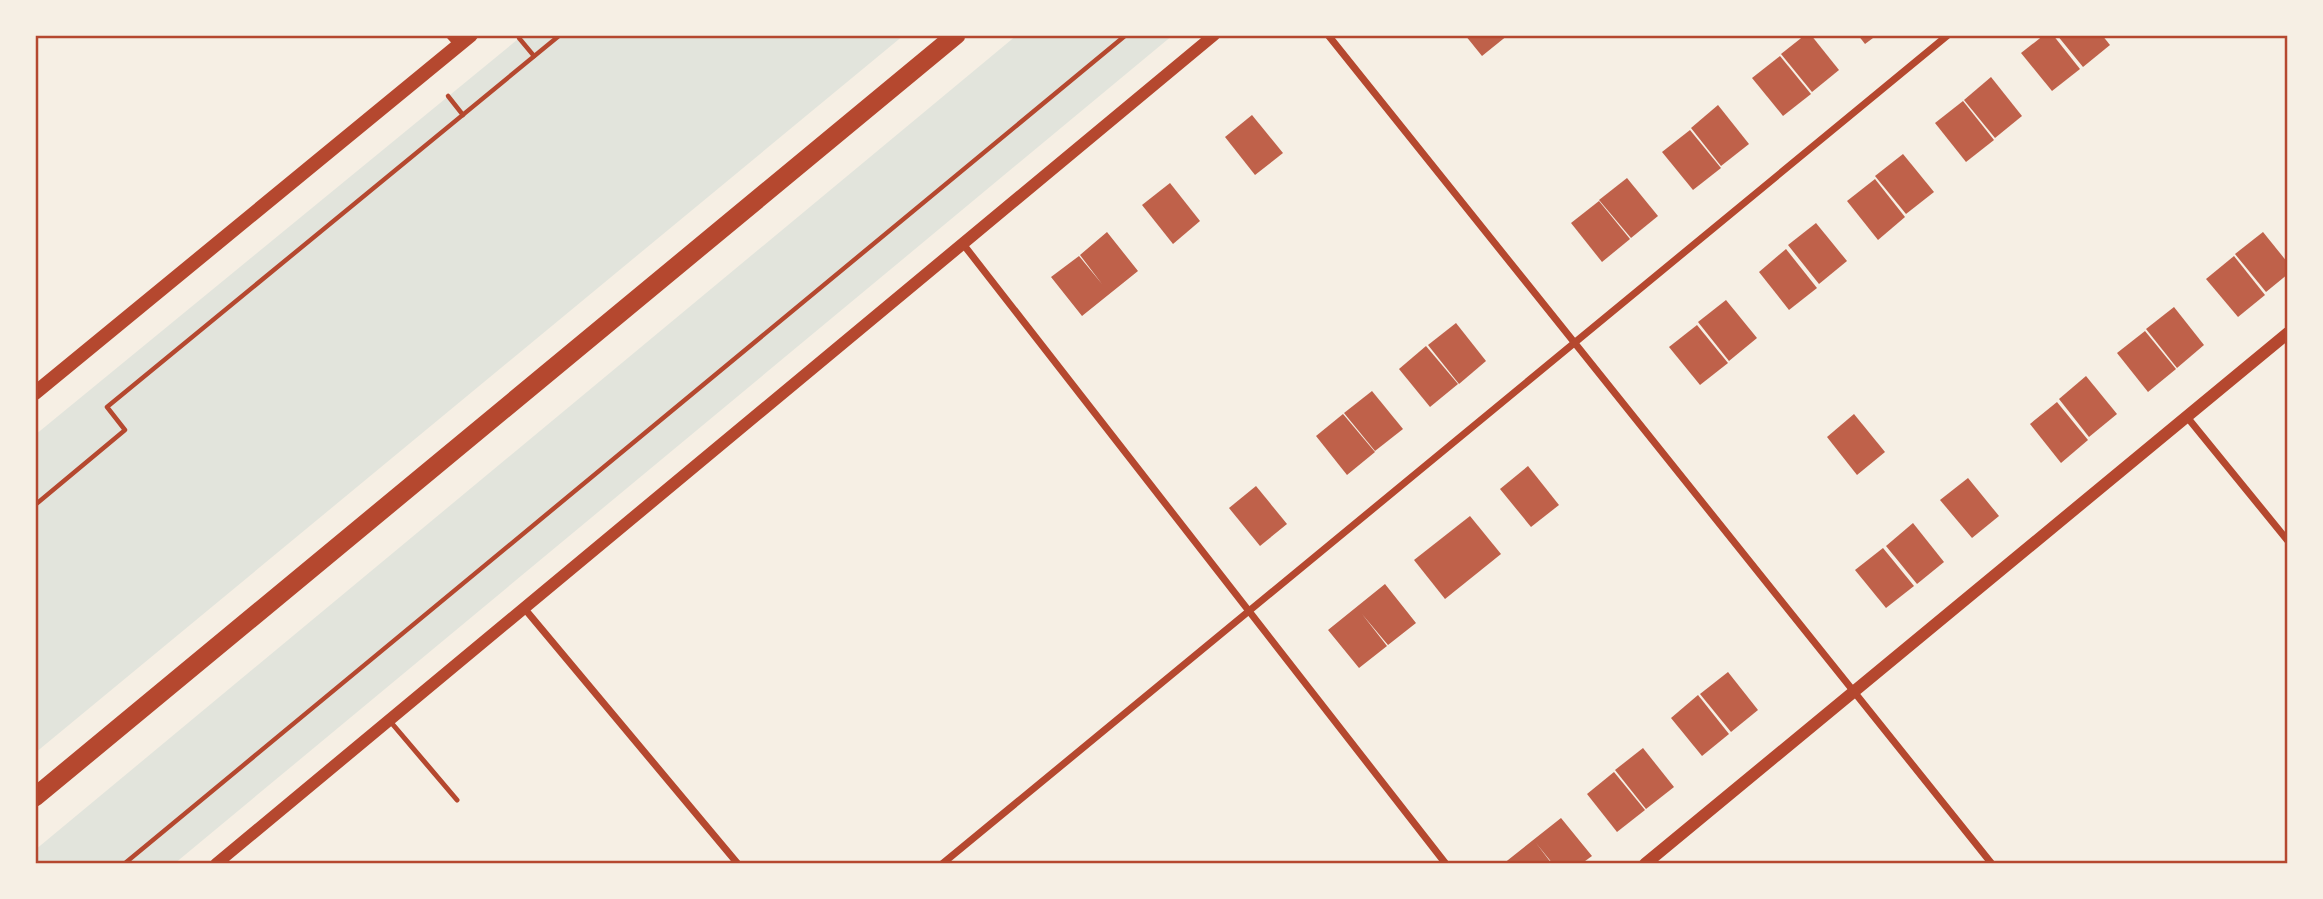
<svg xmlns="http://www.w3.org/2000/svg" width="2323" height="899" font-family="Overpass,sans-serif">
	<style>
		.green { fill: #e2e4dc }
		.building { fill: #bf614a }
		.lines { fill: none; stroke-linecap: round; stroke-linejoin: round }
		.path { stroke: #b5482f; stroke-width: 4.5 }
		.service { stroke: #b5482f; stroke-width: 5 }
		.minor { stroke: #b5482f; stroke-width: 7 }
		.tertiary { stroke: #b5482f; stroke-width: 12 }
		.secondary { stroke: #b5482f; stroke-width: 14 }
		.trunk { stroke: #b5482f; stroke-width: 19 }
		.neatline { fill: none; stroke: #b5482f; stroke-width: 2.5 }
	</style>
	<rect width="100%" height="100%" fill="#f6efe4"/>
	<!-- green -->
	<g class="green">
		<polygon points="523,35 904,35 35,753 35,435"/>
		<polygon points="1017,35 1173,35 174,864 35,864 35,850"/>
	</g>
	<!-- building -->
	<g class="building">
		<polygon points="1465,35 1508,35 1482,56"/>
		<polygon points="1805,35 1811,35 1839,70 1812,92 1781,54"/>
		<polygon points="1858,35 1877,35 1865,44"/>
		<polygon points="2044,35 2053,35 2080,69 2052,91 2021,53"/>
		<polygon points="2057,35 2102,35 2110,45 2083,67"/>
		<polygon points="1780,56 1811,94 1783,116 1752,78"/>
		<polygon points="1991,77 2022,116 1995,138 1964,100"/>
		<polygon points="1963,101 1994,140 1966,162 1935,123"/>
		<polygon points="1718,105 1749,144 1721,166 1691,128"/>
		<polygon points="1252,115 1283,153 1255,175 1225,137"/>
		<polygon points="1690,130 1721,168 1693,190 1662,152"/>
		<polygon points="1903,154 1934,192 1906,214 1875,176"/>
		<polygon points="1627,178 1658,216 1631,238 1599,200"/>
		<polygon points="1875,179 1905,217 1878,240 1847,201"/>
		<polygon points="1170,183 1200,221 1173,244 1142,205"/>
		<polygon points="1599,201 1630,239 1602,262 1571,223"/>
		<polygon points="1816,223 1847,261 1819,284 1788,245"/>
		<polygon points="1107,232 1138,271 1082,316 1051,277 1079,256 1102,284 1080,255"/>
		<polygon points="2263,232 2288,263 2288,274 2266,292 2235,254"/>
		<polygon points="1786,249 1817,288 1789,310 1759,272"/>
		<polygon points="2234,256 2265,295 2238,317 2206,279"/>
		<polygon points="1726,300 1757,338 1729,361 1698,322"/>
		<polygon points="2174,307 2204,345 2177,368 2146,329"/>
		<polygon points="1456,323 1486,361 1459,384 1428,345"/>
		<polygon points="1697,325 1728,363 1700,385 1669,347"/>
		<polygon points="2145,331 2176,369 2148,392 2117,353"/>
		<polygon points="1426,346 1458,384 1430,407 1399,369"/>
		<polygon points="2086,376 2117,414 2089,437 2059,399"/>
		<polygon points="1372,391 1403,429 1375,451 1344,413"/>
		<polygon points="2057,402 2088,440 2061,463 2030,424"/>
		<polygon points="1343,414 1375,452 1347,475 1316,436"/>
		<polygon points="1854,414 1885,452 1857,475 1827,437"/>
		<polygon points="1528,466 1559,505 1531,527 1500,489"/>
		<polygon points="1968,478 1999,516 1972,538 1940,500"/>
		<polygon points="1256,486 1287,524 1260,546 1229,508"/>
		<polygon points="1470,516 1501,554 1445,599 1414,560"/>
		<polygon points="1913,523 1944,562 1917,584 1886,546"/>
		<polygon points="1883,548 1914,586 1886,608 1855,570"/>
		<polygon points="1385,584 1416,623 1388,645 1362,614 1387,646 1359,668 1328,630"/>
		<polygon points="1728,672 1758,710 1731,732 1700,694"/>
		<polygon points="1698,695 1729,734 1702,756 1671,718"/>
		<polygon points="1643,748 1674,787 1646,809 1615,770"/>
		<polygon points="1614,772 1645,810 1617,832 1587,794"/>
		<polygon points="1561,818 1592,856 1581,864 1553,864 1536,843 1552,864 1503,864"/>
	</g>
	<g class="lines">
		<!-- path -->
		<g class="path">
			<polyline points="519,38 534,56"/>
			<polyline points="448,96 463,115"/>
			<polyline points="35,505 125,430 107,407 560,35"/>
			<polyline points="124,864 1126,35"/>
		</g>
		<!-- service -->
		<polyline class="service" points="389,720 457,800"/>
		<!-- minor -->
		<g class="minor">
			<polyline points="449,35 458,45"/>
			<polyline points="1328,35 1992,864"/>
			<polyline points="963,244 1446,864"/>
			<polyline points="2187,417 2288,541"/>
			<polyline points="524,608 738,864"/>
			<polyline points="942,864 1948,35"/>
		</g>
		<!-- tertiary -->
		<g class="tertiary">
			<polyline points="216,864 1214,35"/>
			<polyline points="1645,864 2288,333"/>
		</g>
		<!-- secondary -->
		<polyline class="secondary" points="35,393 471,35"/>
		<!-- trunk -->
		<polyline class="trunk" points="35,797 956,35"/>
	</g>
	<!-- border -->
	<rect width="2323" height="899" fill="none" stroke="#f6efe4" stroke-width="74"/>
	<rect x="37" y="37" width="2249" height="825" class="neatline"/>
</svg>
